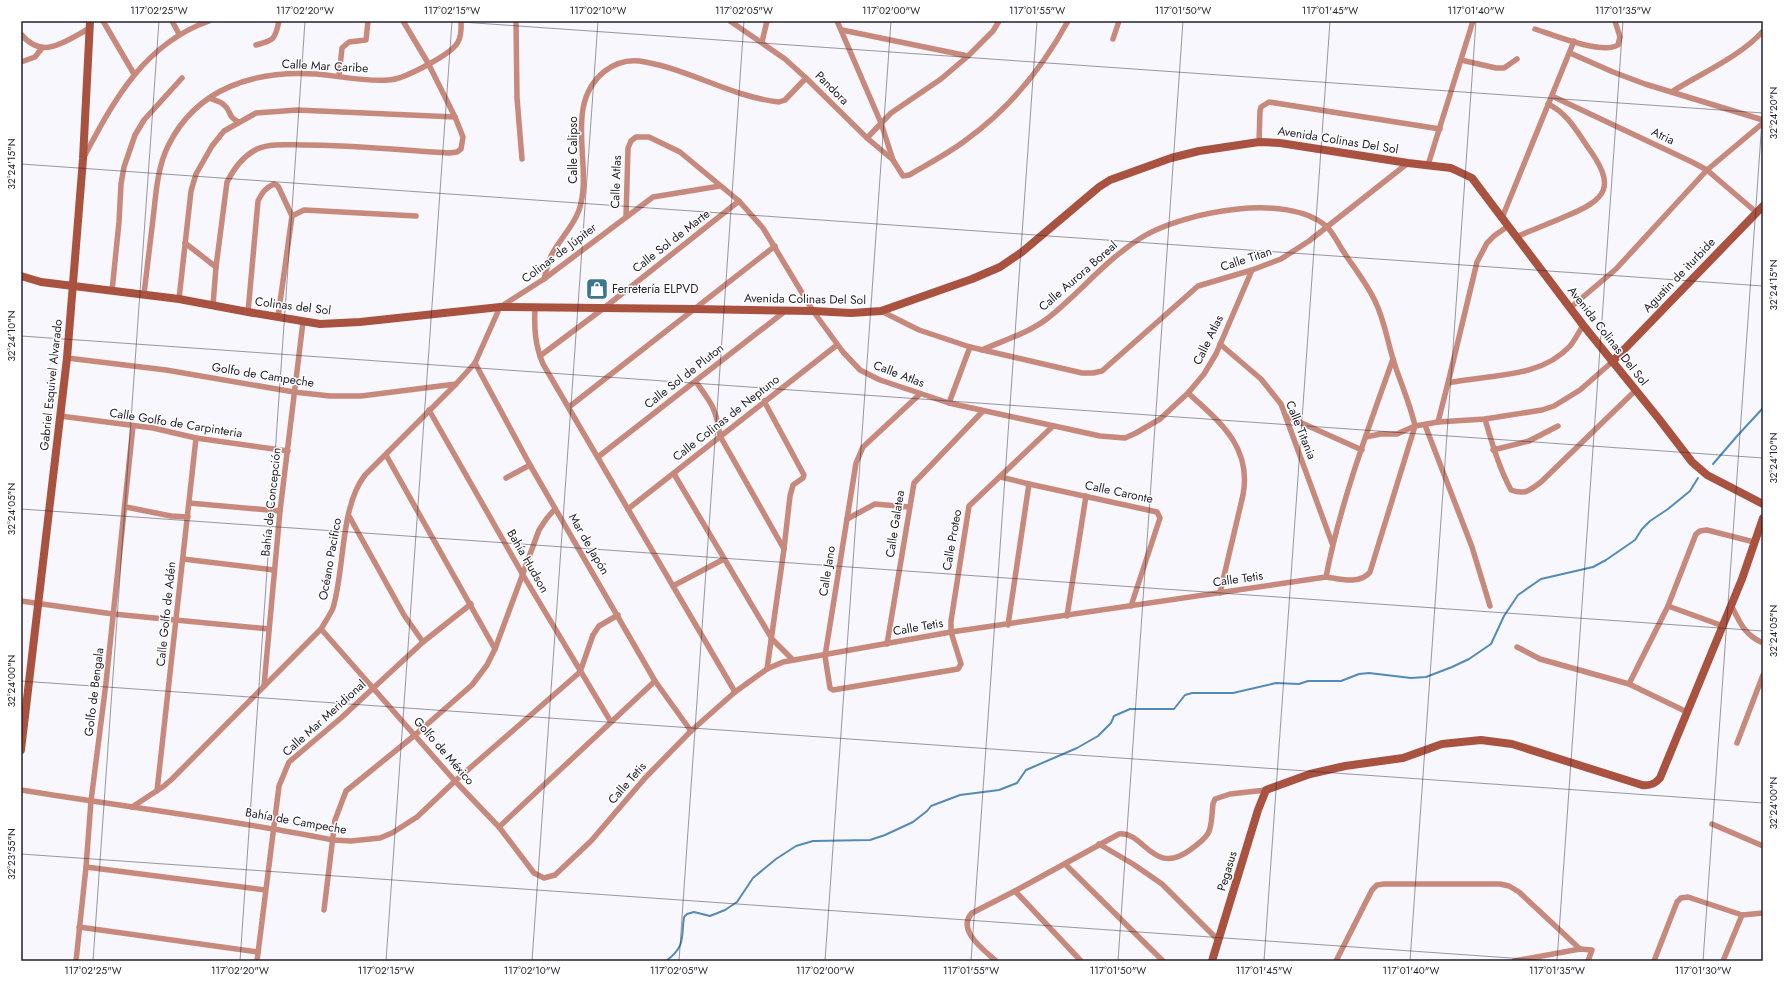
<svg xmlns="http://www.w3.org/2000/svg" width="1784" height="982" font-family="Jost,sans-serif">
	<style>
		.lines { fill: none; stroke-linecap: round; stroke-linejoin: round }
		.stream { stroke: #538bb7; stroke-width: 2 }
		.street { stroke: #c7897c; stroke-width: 5.5 }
		.secondary { stroke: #a95240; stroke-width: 8 }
		.ticks { fill: none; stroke: #23212c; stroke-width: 1; stroke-opacity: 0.45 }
		.labels { text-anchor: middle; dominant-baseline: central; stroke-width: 3; stroke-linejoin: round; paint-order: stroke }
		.street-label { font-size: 12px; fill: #23212c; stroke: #fff }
		.poi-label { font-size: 12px; fill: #23212c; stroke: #fff; text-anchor: start }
		.neatline { fill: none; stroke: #23212c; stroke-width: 1.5 }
		.ticks-label { font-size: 10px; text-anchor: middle; fill: #23212c }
	</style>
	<rect width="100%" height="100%" fill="#f8f7fd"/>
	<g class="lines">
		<!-- stream -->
		<g class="stream">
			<polyline points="1713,464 1738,435 1763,408"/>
			<path d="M 666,961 C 686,946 681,938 684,917 L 687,914 L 694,912 L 710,916 L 725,910 L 737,902 L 753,878 L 776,859 L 796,846 L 813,841 L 870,840 L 885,835 L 913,822 L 927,811 L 931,806 L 960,795 L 999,790 L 1017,783 L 1026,770 L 1077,748 L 1098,736 L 1111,723 L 1114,716 L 1130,709 L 1174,709 L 1185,695 L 1192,693 L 1233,693 L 1276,683 L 1299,684 L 1308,681 L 1341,681 L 1359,674 L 1369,673 L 1411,678 L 1426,677 L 1452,667 L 1469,659 L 1491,644 L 1504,616 L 1518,595 L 1541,579 L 1593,567 L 1606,560 L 1635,540 L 1642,529 L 1650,521 L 1668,509 L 1690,491 L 1698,478"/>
		</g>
		<!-- street -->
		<g class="street">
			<polyline points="103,21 134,74"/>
			<polyline points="172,21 179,34"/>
			<polyline points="516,21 517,98 522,159"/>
			<path d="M 730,21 L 785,59 L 806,78 L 867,138 L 893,160 L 903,176 L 909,175 C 928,164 949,153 966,140 C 1009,109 1043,67 1068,21"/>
			<polyline points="837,21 881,123 893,160"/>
			<path d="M 1535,29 C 1553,35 1602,55 1618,45 L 1620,37 L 1615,21"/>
			<polyline points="842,30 968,56"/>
			<path d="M 21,34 C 43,61 66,41 90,28"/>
			<polyline points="1113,39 1119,21"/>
			<polyline points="762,42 767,21"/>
			<path d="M 256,45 C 274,40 275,40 279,21"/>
			<polyline points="1570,53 1613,72 1645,84 1763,120"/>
			<polyline points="1461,60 1496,68 1504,68 1517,59"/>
			<polyline points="21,62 35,57 42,48"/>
			<polyline points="339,76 342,48 349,42 366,40 368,21"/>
			<path d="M 1673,91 C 1702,73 1741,56 1763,31"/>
			<polyline points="1552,96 1692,162 1707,170 1756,212"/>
			<path d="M 209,98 C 214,100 221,101 224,105 C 232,111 227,117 239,122"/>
			<polyline points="867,138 891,113 941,79 968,56 993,31 999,21"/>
			<polyline points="1259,142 1260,111 1261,107 1269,102 1440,129"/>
			<path d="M 84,157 C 114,100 144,44 209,21"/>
			<polyline points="1428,165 1473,21"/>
			<polyline points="626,217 628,148 631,141 636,137 649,137 680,152 739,201 763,228 813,311 843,352 860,370 880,380 949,403 1100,436 1125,438 1136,433 1160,419 1188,393 1204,374 1216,354 1252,270"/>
			<polyline points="1502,218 1574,41"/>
			<path d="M 1516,237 C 1532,230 1548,224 1564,217 C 1608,199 1617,187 1587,146 C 1576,130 1567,113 1548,104"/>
			<polyline points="185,243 216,267"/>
			<path d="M 544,279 C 546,272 548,263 551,256 C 560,238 577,223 581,203 C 591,161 564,103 605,71 C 617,62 631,59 645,62 C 691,70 732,97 779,102 L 785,100 L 806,78"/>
			<polyline points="112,291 119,222 121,184 124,167 135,135 144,120 182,78"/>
			<path d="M 144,294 C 147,269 150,244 153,219 C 156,194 157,169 168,146 C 197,87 256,70 316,74 C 340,76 365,82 388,80 C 403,80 452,54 458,42 C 462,35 461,28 461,21"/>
			<polyline points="179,299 191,191 196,174 212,146 224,131 256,113 297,110 455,117"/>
			<path d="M 213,305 L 216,267 L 227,182 C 234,168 243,156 257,149 C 271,143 288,145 303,145 C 351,145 401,150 449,153 L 457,152 L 461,149 L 463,137 L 455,117 L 428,63 L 403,21"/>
			<path d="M 535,308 C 534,328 535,345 543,364 L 735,692"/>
			<polyline points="1570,308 1616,269 1707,170 1763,123"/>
			<polyline points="881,311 919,330 970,347 1082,373 1093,373 1102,371 1198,286 1252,270 1281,259 1309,241 1408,163"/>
			<path d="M 248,312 L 258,201 C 262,193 265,188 274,184 L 278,186 L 292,216"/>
			<polyline points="278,317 292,216 304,210 416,216"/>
			<polyline points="1220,344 1261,379 1281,404 1332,543"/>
			<path d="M 982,350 C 1004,340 1029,333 1048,318 C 1081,292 1107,258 1144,236 C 1185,212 1287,192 1326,226 C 1334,233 1339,246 1345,254 C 1355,269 1367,284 1375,301 C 1384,319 1387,339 1393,359 C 1400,382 1410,403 1415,426"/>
			<polyline points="540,356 604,308 739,201"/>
			<polyline points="67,358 166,370 294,392 330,396 361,396 456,384"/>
			<polyline points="475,363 530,465 655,681 691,731"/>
			<path d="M 696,382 C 712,404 716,408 720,436 L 784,549"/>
			<polyline points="1448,383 1477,262 1487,243 1494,236 1508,226"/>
			<path d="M 1188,393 C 1220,422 1252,447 1243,495 L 1220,593"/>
			<polyline points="920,394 863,447 856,463 825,656 830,688 833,690 958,669 961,664 951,632 951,621 969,506 1052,427"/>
			<polyline points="764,401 804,475 803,478 793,485 790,496 784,549 767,669"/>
			<polyline points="949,403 970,347"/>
			<polyline points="569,407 775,246"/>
			<polyline points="429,410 523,575 611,722"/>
			<polyline points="60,416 153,428 196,438 288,451"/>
			<polyline points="1286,416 1362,450"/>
			<path d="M 1485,419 C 1492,443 1499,468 1511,490 C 1525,495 1529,491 1541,482 L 1636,390"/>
			<path d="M 1438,422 L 1448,383 C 1489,374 1540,379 1570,346 C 1575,340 1579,332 1583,325"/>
			<polyline points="1425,425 1472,547 1490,606"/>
			<polyline points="1366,437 1380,434 1397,434 1415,426 1438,422 1485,419 1542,410 1554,406 1580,390 1612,362"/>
			<polyline points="1493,450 1529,441 1558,426"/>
			<polyline points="386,455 495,649"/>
			<polyline points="598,457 784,312"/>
			<polyline points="674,474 772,639 793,660"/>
			<polyline points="1001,477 1029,484 1157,512 1160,518 1131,606"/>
			<polyline points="506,478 530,465"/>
			<polyline points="189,503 280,511"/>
			<polyline points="126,507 171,516 188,517"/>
			<polyline points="628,509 837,345"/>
			<polyline points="349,516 404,615 423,642"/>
			<polyline points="847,519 875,504 909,507"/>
			<polyline points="183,559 274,570"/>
			<path d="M 1326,577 C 1340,504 1368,429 1393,359"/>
			<polyline points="673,586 724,559"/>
			<polyline points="21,601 113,614 269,629"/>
			<path d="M 1731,605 C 1740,622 1744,635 1763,643"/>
			<polyline points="1668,606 1723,626"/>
			<polyline points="1067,616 1086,496"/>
			<polyline points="1008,625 1029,484"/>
			<path d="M 321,629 L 455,781 L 499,827 L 534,873 L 544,878 L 555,875 L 591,841 L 645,778 L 691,731 L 735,692 L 767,669 L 783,662 L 951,632 L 1326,577 C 1340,579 1360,585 1370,572 L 1415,426"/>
			<polyline points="887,644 914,483 983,411"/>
			<polyline points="1517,647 1540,659 1629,684 1687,712"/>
			<polyline points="1629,684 1668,606 1696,534 1700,531 1707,530 1754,542"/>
			<polyline points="264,686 280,511 303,322"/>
			<polyline points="1737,743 1763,675"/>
			<path d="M 21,790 C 125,807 230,819 333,840 L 351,841 L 380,838 L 392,833 L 417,817 L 455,781 L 580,672 L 593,635 L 599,626 L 618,615"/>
			<polyline points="157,791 196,438"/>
			<path d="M 132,807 L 164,786 L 172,779 L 321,629 C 325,622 330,615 333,608 C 345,568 340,507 365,475 L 456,384 L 475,363 L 500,307 L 544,279 L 653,197 L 720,186"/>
			<polyline points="1712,824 1763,846"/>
			<polyline points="499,827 655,681"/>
			<polyline points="1099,844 1133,864 1162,884 1219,941"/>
			<polyline points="1065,864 1163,961"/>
			<polyline points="86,867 265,890"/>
			<polyline points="1015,891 1081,961"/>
			<polyline points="324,910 335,820 346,791 415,735 472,685 487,665 495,649 539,530 547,518 555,509"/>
			<polyline points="79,927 258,952"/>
			<polyline points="76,961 86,867 91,801 106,683 133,426"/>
			<polyline points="257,961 279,786 289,762 341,718 423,642 471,604"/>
			<path d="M 996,961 C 984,950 956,930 972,913 L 1015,891 L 1119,834 C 1144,831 1153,877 1190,850 C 1214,833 1210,831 1213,804 L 1215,799 L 1230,794 L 1266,790"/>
			<polyline points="1336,961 1372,890 1377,885 1384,884 1500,884 1509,886 1519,892 1580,949"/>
			<polyline points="1514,961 1580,949 1592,950 1588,961"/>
			<polyline points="1654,961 1677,902 1681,898 1688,897 1742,915 1763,913"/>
			<polyline points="1723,961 1742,915"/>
		</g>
		<!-- secondary -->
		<g class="secondary">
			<polyline points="21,276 41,282 179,299 248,312 320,324 360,322 500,307 694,309 813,311 851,313 881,311 972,279 1000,267 1022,252 1099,187 1110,180 1171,158 1199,151 1259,142 1280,143 1408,163 1451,168 1472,178 1583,325 1659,419 1692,462 1707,475 1763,504"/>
			<polyline points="1612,362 1763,206"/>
			<polyline points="21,750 67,358 83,159 90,21"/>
			<path d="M 1212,961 L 1258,810 L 1266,790 L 1310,774 L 1345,766 L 1403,758 L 1442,744 L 1481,740 L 1512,744 L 1642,785 C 1650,786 1655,784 1660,778 L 1742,579 L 1763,518"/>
		</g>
	</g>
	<!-- ticks -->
	<path class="ticks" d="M 447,21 L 1763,113M 21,164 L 1763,286M 21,336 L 1763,458M 21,509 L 1763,631M 21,681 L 1763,803M 21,854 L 1554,961M 93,961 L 159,21M 240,961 L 305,21M 386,961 L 452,21M 532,961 L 598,21M 679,961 L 744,21M 825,961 L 891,21M 971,961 L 1037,21M 1118,961 L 1183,21M 1264,961 L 1330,21M 1410,961 L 1476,21M 1557,961 L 1623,21M 1703,961 L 1763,106"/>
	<!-- icons -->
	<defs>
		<g id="shop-square" transform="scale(1.15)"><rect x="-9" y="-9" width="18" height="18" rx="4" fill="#3b778e" stroke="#fff"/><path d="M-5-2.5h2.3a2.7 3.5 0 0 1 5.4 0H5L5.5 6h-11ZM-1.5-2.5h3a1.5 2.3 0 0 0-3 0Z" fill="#fff"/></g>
	</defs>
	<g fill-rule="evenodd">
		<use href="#shop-square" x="597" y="289"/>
	</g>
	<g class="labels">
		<!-- street labels -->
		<g class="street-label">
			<text transform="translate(325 66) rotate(3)">Calle Mar Caribe</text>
			<text transform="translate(832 88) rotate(45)">Pandora</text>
			<text transform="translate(1663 136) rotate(25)">Atria</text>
			<text transform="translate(1338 140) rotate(9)">Avenida Colinas Del Sol</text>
			<text transform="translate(573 150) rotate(-90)">Calle Calipso</text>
			<text transform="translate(616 182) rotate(-88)">Calle Atlas</text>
			<text transform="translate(671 241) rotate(-38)">Calle Sol de Marte</text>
			<text transform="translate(559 253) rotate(-37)">Colinas de Júpiter</text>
			<text transform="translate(1246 259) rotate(-18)">Calle Titan</text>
			<text transform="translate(1679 275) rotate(-46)">Agustin de iturbide</text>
			<text transform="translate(1078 276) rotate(-41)">Calle Aurora Boreal</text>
			<text transform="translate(805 299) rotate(1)">Avenida Colinas Del Sol</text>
			<text transform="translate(293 306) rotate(7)">Colinas del Sol</text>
			<text transform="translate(1608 336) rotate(52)">Avenida Colinas Del Sol</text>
			<text transform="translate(1208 340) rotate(-64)">Calle Atlas</text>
			<text transform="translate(899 374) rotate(21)">Calle Atlas</text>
			<text transform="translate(263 375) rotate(9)">Golfo de Campeche</text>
			<text transform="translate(684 376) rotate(-38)">Calle Sol de Pluton</text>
			<text transform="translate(51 385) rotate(-84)">Gabriel Esquivel Alvarado</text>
			<text transform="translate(726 418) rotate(-38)">Calle Colinas de Neptuno</text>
			<text transform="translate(176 423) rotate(9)">Calle Golfo de Carpinteria</text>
			<text transform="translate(1301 430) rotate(68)">Calle Titania</text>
			<text transform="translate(1119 492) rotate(12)">Calle Caronte</text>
			<text transform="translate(271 502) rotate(-84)">Bahía de Concepción</text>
			<text transform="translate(895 524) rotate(-81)">Calle Galatea</text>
			<text transform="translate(952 540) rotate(-80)">Calle Proteo</text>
			<text transform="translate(589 544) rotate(60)">Mar de Japón</text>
			<text transform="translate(330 559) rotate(-80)">Océano Pacifico</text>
			<text transform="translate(528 561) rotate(60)">Bahía Hudson</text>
			<text transform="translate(827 571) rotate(-81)">Calle Jano</text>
			<text transform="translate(1238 579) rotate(-8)">Calle Tetis</text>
			<text transform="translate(166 614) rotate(-84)">Calle Golfo de Adén</text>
			<text transform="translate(918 627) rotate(-10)">Calle Tetis</text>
			<text transform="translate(94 692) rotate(-83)">Golfo de Bengala</text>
			<text transform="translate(324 718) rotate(-42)">Calle Mar Meridional</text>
			<text transform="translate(444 751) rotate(49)">Golfo de México</text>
			<text transform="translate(627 783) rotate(-49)">Calle Tetis</text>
			<text transform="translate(296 821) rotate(10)">Bahía de Campeche</text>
			<text transform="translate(1227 871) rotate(-73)">Pegasus</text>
		</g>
		<!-- poi labels -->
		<g class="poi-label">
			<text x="612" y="289">Ferretería ELPVD</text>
		</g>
	</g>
	<!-- border -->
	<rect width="1784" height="982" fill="none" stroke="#ffffff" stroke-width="44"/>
	<rect x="22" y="22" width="1740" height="938" class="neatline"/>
	<g class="ticks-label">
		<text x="159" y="14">117°02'25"W</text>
		<text x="305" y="14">117°02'20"W</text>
		<text x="452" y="14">117°02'15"W</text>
		<text x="598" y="14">117°02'10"W</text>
		<text x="744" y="14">117°02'05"W</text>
		<text x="891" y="14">117°02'00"W</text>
		<text x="1037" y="14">117°01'55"W</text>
		<text x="1183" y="14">117°01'50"W</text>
		<text x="1330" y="14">117°01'45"W</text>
		<text x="1476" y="14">117°01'40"W</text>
		<text x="1623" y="14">117°01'35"W</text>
		<text transform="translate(1773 113) rotate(-90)" y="4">32°24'20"N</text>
		<text transform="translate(11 164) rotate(-90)" y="4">32°24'15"N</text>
		<text transform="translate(1773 285) rotate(-90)" y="4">32°24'15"N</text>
		<text transform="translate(11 336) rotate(-90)" y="4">32°24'10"N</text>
		<text transform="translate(1773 458) rotate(-90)" y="4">32°24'10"N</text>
		<text transform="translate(11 509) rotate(-90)" y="4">32°24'05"N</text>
		<text transform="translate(1773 631) rotate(-90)" y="4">32°24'05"N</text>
		<text transform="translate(11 681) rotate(-90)" y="4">32°24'00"N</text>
		<text transform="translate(1773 803) rotate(-90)" y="4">32°24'00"N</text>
		<text transform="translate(11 854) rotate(-90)" y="4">32°23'55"N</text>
		<text x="93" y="974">117°02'25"W</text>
		<text x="240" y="974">117°02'20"W</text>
		<text x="386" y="974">117°02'15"W</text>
		<text x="532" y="974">117°02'10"W</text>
		<text x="679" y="974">117°02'05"W</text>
		<text x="825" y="974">117°02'00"W</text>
		<text x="971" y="974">117°01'55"W</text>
		<text x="1118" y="974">117°01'50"W</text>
		<text x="1264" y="974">117°01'45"W</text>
		<text x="1411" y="974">117°01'40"W</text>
		<text x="1557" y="974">117°01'35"W</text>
		<text x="1703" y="974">117°01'30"W</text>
	</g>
</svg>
